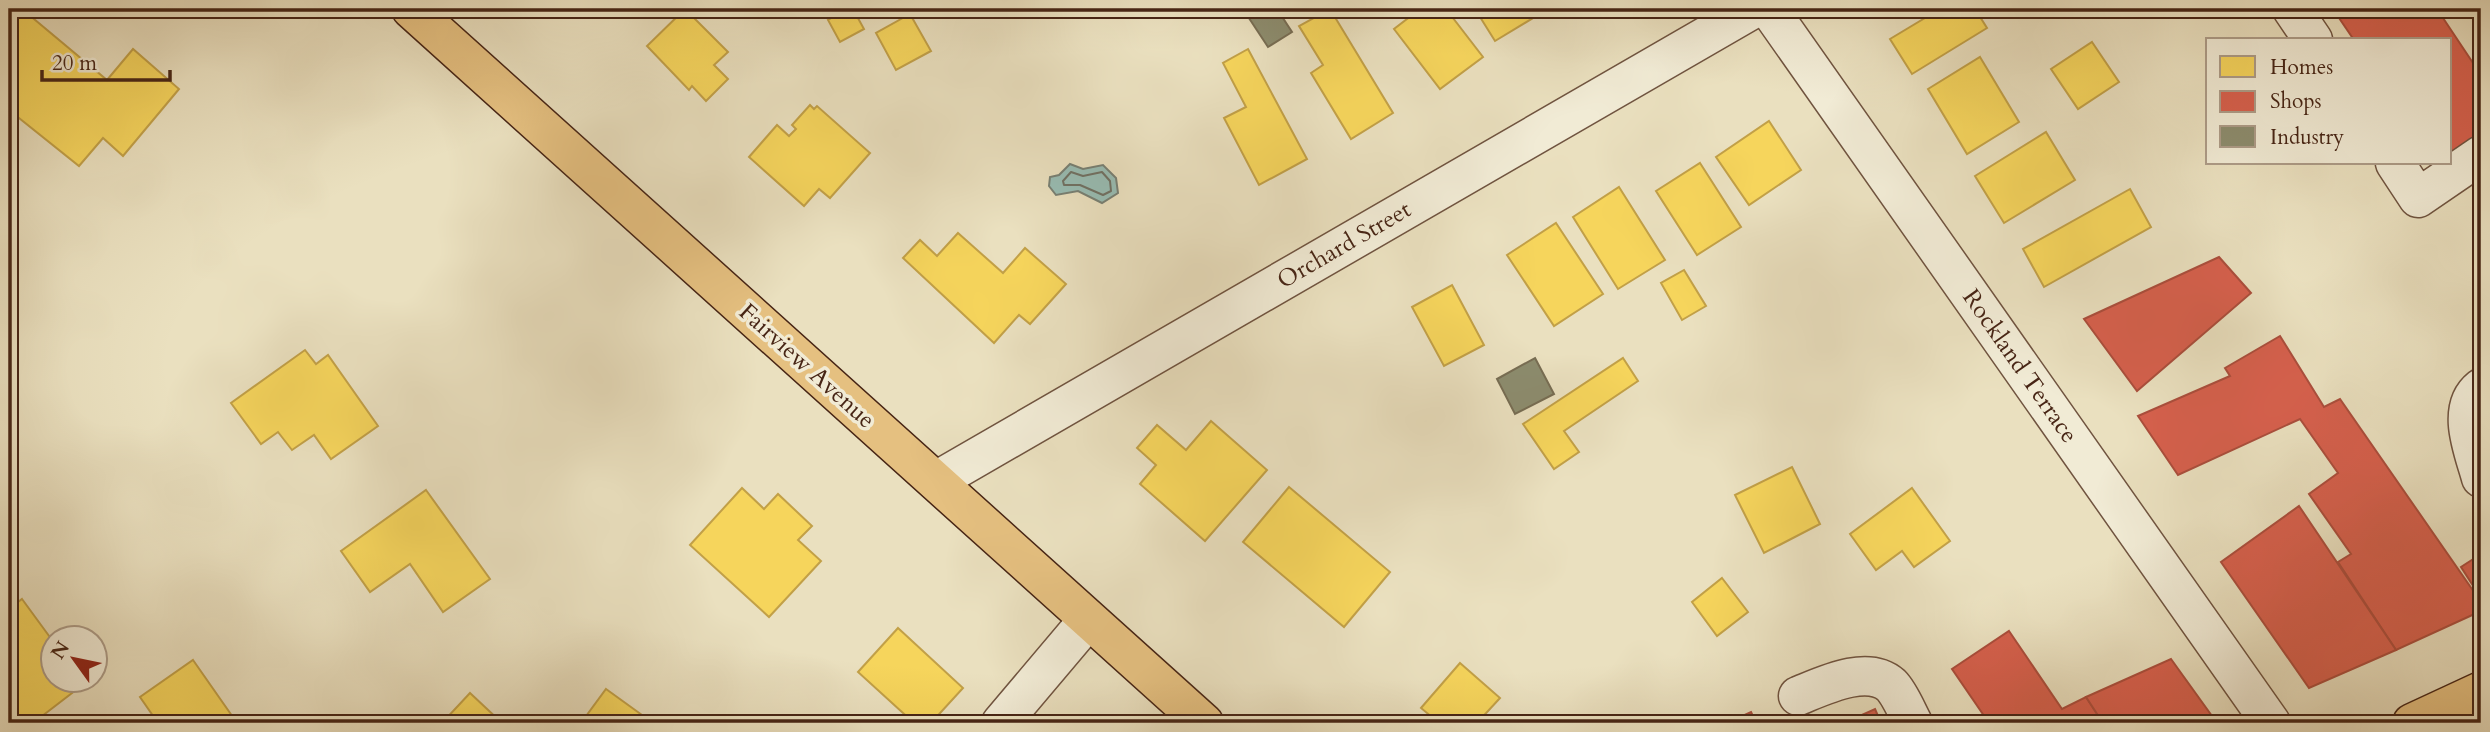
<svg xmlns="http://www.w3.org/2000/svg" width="2490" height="732" font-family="Cardo,serif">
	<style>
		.water { fill: #98bdb4; stroke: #788074; stroke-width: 2 }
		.homes { fill: #f6d55c; stroke: #c2a047; stroke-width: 2 }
		.shops { fill: #d6604d; stroke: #ab4e3c; stroke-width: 2 }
		.industry { fill: #8c8c6e; stroke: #776d53; stroke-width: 2 }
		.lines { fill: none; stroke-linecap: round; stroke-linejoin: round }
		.shore { stroke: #707164; stroke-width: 2 }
		.minor-casing { stroke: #705440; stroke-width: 41 }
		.major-casing { stroke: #472515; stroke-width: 41 }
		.minor { stroke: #f1ebd5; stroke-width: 38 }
		.major { stroke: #e5c080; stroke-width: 38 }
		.labels { text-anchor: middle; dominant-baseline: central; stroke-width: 7; stroke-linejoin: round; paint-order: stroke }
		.street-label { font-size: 24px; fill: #472515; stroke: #f1ebd5 }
	</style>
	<rect width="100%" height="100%" fill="#eae0bf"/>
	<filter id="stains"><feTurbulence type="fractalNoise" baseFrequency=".00286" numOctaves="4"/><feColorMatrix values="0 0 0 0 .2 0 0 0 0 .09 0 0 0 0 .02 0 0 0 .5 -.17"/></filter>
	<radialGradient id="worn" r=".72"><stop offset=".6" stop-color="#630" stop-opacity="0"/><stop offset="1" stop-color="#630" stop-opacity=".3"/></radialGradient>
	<!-- water -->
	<polygon class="water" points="1070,164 1083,169 1103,165 1116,178 1118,193 1102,203 1078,191 1056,195 1049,186 1050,177 1059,175"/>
	<!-- homes -->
	<g class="homes">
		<polygon points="9,9 22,9 107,80 133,49 179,89 123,156 103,138 79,166 9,110"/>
		<polygon points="685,9 728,52 714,65 728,79 706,101 692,86 689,90 647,46"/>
		<polygon points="847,9 853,9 864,29 840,42 828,20"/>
		<polygon points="1330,9 1393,113 1351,139 1311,73 1323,65 1299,26"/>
		<polygon points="1420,9 1446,9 1483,57 1440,89 1394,29"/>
		<polygon points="1475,9 1548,9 1495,41"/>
		<polygon points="1940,9 1975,9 1987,28 1912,74 1890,39"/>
		<polygon points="910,14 931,51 896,70 876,33"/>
		<polygon points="2092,42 2119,82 2078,109 2051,69"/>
		<polygon points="1248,49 1307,159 1259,185 1224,118 1246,107 1223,63"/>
		<polygon points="1980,57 2019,122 1967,154 1928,89"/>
		<polygon points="810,105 814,109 817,106 870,153 830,198 819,189 804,206 749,157 777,125 789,136 796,129 792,125"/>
		<polygon points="1769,121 1801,170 1749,205 1716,157"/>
		<polygon points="2046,132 2075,180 2004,223 1975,176"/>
		<polygon points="1700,163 1741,227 1697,255 1656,191"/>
		<polygon points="1619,187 1665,260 1618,289 1573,217"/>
		<polygon points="2130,189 2151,227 2044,287 2023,249"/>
		<polygon points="1556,223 1603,294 1554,326 1507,255"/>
		<polygon points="958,233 1003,273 1025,248 1066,284 1030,324 1019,315 994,343 903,258 920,240 937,256"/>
		<polygon points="1684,270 1706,306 1682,320 1661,283"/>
		<polygon points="1452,285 1484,345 1444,366 1412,307"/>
		<polygon points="305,350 316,364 328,355 378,426 331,459 314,435 292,450 278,432 261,444 231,403"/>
		<polygon points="1623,358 1638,381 1564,431 1579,452 1554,469 1523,424"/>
		<polygon points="1211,421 1267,470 1205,541 1140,484 1156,465 1137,448 1157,425 1186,450"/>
		<polygon points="1792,467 1820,524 1764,553 1735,495"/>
		<polygon points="1289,487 1390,572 1344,627 1243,542"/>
		<polygon points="742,488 764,509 778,494 812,526 798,540 821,561 769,617 690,545"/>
		<polygon points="1912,488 1950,541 1914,567 1902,551 1876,570 1850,534"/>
		<polygon points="426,490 490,579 443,612 410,564 370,592 341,551"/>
		<polygon points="1722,578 1748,612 1717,636 1692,602"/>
		<polygon points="22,599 52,640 52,680 83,680 85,683 33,723 9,723 9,609"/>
		<polygon points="898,628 963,688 931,723 914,723 858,672"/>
		<polygon points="193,660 237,723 158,723 140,697"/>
		<polygon points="1460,663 1500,698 1477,723 1439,723 1421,708"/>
		<polygon points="606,689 653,723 581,723"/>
		<polygon points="470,693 502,723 442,723"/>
	</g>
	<!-- shops -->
	<g class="shops">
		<polygon points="2333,9 2437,9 2481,75 2481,140 2450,161 2450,40 2354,40"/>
		<polygon points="2219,257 2251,293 2137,391 2084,319"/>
		<polygon points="2280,336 2324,407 2340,399 2481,602 2481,611 2396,650 2338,562 2351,554 2309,494 2338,473 2300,419 2178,475 2138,416 2230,376 2225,368"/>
		<polygon points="2299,506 2396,650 2309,688 2221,562"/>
		<polygon points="2481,554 2481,598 2461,567"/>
		<polygon points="2009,631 2062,709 2086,697 2103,723 1989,723 1952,669"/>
		<polygon points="2171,659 2217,723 2103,723 2086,697"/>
		<polygon points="1875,709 1881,723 1844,723"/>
		<polygon points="1751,712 1756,723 1727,723"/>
	</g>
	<!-- industry -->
	<g class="industry">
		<polygon points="1243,9 1277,9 1292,32 1268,47"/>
		<polygon points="1535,358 1554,394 1515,414 1497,379"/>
	</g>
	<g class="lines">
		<!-- shore -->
		<polygon class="shore" points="1071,172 1083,176 1102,172 1110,181 1111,191 1103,195 1080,185 1064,185 1063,181"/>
		<!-- minor casing -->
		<g class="minor-casing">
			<g id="minor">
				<polyline points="1769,9 2271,723"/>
				<polyline points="2292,9 2313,40"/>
				<polyline points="2395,163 2418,198 2481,155"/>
				<path d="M 2481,388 C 2455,409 2474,452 2481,478"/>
				<polyline points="936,481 1753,9"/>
				<path d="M 1798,696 C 1823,686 1867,664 1891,685 C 1900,694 1907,712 1913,723"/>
				<polyline points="1001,723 1088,620"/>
			</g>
		</g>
		<!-- major casing -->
		<g class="major-casing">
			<g id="major">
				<polyline points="411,9 1204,723"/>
				<polyline points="2412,723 2481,691"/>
			</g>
		</g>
		<!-- minor -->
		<use href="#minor" class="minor"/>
		<!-- major -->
		<use href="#major" class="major"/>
	</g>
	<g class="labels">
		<!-- street labels -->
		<g class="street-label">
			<text transform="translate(1344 245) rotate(-30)">Orchard Street</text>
			<text transform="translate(807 366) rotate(42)">Fairview Avenue</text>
			<text transform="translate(2020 366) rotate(55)">Rockland Terrace</text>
		</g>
	</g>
	<!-- margin -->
	<rect width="2490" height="732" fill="none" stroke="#eae0bf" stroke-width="35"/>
	<rect x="10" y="10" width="2469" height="711" fill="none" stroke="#472515" stroke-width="3.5"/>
	<rect x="18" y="18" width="2455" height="697" fill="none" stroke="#472515" stroke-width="2"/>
	<!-- legend -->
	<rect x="2206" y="38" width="245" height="126" fill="#f1ebd5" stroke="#ad9c88" stroke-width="2"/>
	<rect x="2220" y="56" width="35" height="21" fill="#f6d55c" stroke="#ad9c88" stroke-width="2"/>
	<text x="2270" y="74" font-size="21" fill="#472515">Homes</text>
	<rect x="2220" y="91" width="35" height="21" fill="#d6604d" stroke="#ad9c88" stroke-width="2"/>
	<text x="2270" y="108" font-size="21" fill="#472515">Shops</text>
	<rect x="2220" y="126" width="35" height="21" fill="#8c8c6e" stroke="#ad9c88" stroke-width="2"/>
	<text x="2270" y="144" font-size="21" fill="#472515">Industry</text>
	<!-- north arrow -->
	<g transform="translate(74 659) rotate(303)"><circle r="33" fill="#f1ebd5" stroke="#ad9c88" stroke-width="2"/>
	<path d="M0-5L12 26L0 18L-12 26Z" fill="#8f2418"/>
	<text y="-10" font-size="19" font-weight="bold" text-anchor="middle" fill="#472515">N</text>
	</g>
	<!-- scale -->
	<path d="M42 70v10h128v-10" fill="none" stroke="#472515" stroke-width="3.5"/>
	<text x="52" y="70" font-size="21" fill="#472515" stroke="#f1ebd5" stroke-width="5" paint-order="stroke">20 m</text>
	<rect width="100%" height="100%" filter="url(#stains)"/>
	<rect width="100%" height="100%" fill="url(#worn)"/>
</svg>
